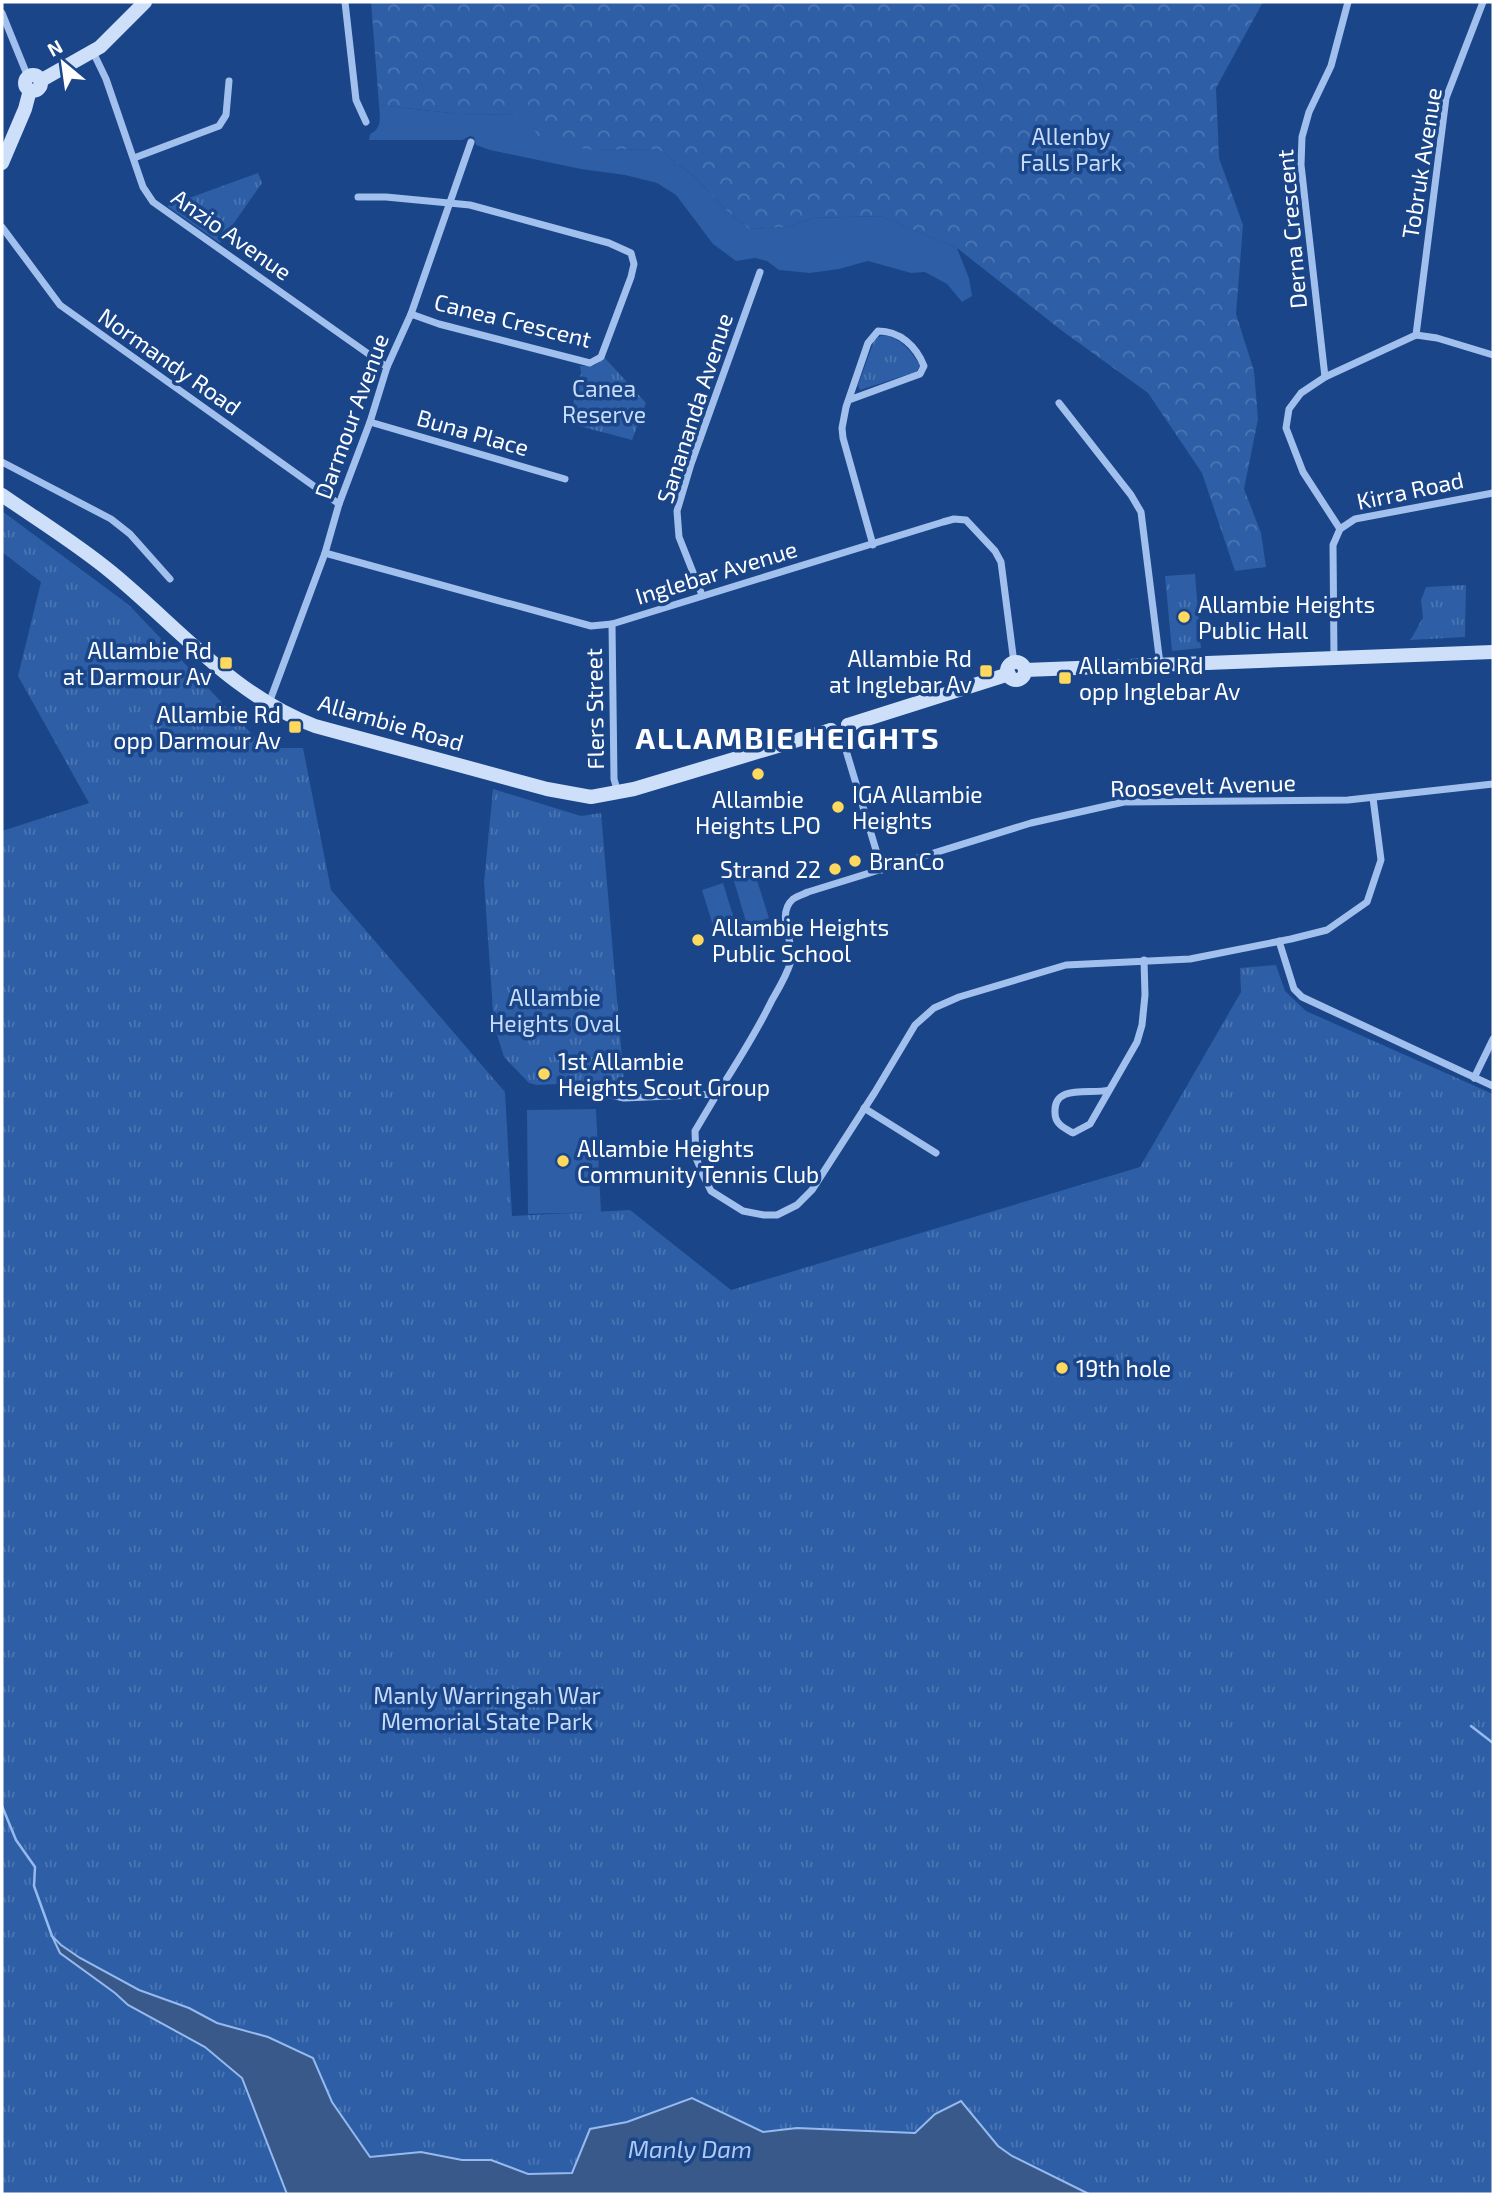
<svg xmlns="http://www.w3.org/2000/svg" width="1495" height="2196" font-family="'Exo 2',sans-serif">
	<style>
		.grass { fill: #2d5ea6 }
		.forest { fill: url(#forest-crowns) }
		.park { fill: url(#park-tufts) }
		.water { fill: #3a598b; stroke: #95baef; stroke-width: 2 }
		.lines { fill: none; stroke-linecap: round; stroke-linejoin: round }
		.stream { stroke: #95baef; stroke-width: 2.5 }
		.street { stroke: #a2c0ed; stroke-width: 7 }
		.secondary { stroke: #cedff9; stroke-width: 14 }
		.poi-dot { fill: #ffd85e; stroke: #1a4588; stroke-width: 2.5 }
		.labels { text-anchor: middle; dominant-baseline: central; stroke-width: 7; stroke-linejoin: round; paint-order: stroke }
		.park-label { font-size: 23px; fill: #c7dcf9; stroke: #1a4588 }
		.street-label { font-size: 23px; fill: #fff; stroke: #1a4588 }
		.poi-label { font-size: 23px; fill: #fff; stroke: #1a4588; text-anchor: start }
		.water-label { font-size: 24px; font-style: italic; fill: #aecaf4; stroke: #1a4588 }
		.district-label { font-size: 30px; font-weight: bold; letter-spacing: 2px; fill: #fff; stroke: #1a4588 }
	</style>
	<defs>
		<pattern id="forest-crowns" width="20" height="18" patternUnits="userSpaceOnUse" patternTransform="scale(1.75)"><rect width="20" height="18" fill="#2d5ea6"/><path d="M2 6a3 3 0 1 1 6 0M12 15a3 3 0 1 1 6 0" fill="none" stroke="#4c76b3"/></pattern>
		<pattern id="park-tufts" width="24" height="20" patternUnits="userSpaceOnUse" patternTransform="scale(1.75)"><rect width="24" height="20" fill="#2d5ea6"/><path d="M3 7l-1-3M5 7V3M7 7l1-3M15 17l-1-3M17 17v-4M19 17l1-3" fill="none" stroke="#4c76b3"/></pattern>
	</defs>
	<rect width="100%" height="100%" fill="#1a4588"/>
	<!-- grass -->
	<g class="grass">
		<path d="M 379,105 L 459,114 L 523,115 L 593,150 L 658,149 L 694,176 L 725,209 L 749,229 L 787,227 L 813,218 L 881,216 L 957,248 L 969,278 L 972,296 L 962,302 L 947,284 L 925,272 L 911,273 L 868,261 L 839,269 L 810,273 L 779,270 L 767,261 L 755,258 L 736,261 L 713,244 L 676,195 L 657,183 L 625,175 L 581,169 L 490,150 L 476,145 L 474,137 L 470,136 L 462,140 L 369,140 L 370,134 C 382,128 380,118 379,105 Z"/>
		<polygon points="755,874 769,918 747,925 734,881"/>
		<polygon points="723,883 736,925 715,932 702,890"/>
		<polygon points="596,1109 601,1212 528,1214 527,1110"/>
	</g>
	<!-- forest -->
	<polygon class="forest" points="371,2 1263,2 1216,88 1219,158 1243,225 1236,314 1254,371 1258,419 1244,489 1261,533 1266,567 1235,571 1202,473 1148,393 1061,330 957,248 881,216 813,218 787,227 749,229 725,209 694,176 658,149 593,150 543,142 523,115 459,114 379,105"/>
	<!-- park -->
	<g class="park">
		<polygon points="258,173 262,183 220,243 167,206"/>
		<path d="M 885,335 C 901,339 912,351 920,366 L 916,372 L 860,390 L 858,385 L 874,341 L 878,337 Z"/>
		<polygon points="604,357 646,403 632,440 568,423 581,373 580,366 594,366"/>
		<polygon points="2,511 129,605 265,748 303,748 331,890 505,1092 512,1216 630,1210 731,1290 1140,1167 1241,992 1240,968 1276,965 1285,991 1306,1011 1493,1094 1493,2194 2,2194 2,831 89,803 18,676 41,582 2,552"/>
		<polygon points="1195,574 1201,648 1172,651 1165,576"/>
		<path d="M 1466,585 L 1465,637 L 1410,640 C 1416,632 1418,625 1423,618 L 1421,600 L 1426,587 Z"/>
		<polygon points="493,789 581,816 601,813 624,1081 537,1085 529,1083 504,1057 494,1025 484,882"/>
	</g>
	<!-- water -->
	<polygon class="water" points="52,1936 61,1945 80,1958 139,1990 189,2008 217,2023 268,2037 313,2058 332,2102 370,2157 421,2152 462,2160 491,2160 528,2174 572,2173 590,2129 627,2122 692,2098 763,2132 797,2128 915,2133 935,2114 961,2101 998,2146 1012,2156 1089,2194 287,2194 242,2078 205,2047 128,2005 115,1993 60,1953"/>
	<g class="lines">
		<!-- stream -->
		<g class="stream">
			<polyline points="1471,1726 1493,1743"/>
			<polyline points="2,1806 16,1840 35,1867 34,1886 52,1936"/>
		</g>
		<!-- street -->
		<g class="street">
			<polyline points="345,2 356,100 366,122"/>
			<polyline points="2,13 28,77"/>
			<polyline points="93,52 106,79 143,187 153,202 387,367"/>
			<polyline points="134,158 219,126 226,115 229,81"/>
			<polyline points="358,197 386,197 470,205 609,243 631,253 634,264 631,277 601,357 590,363 439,324 411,314"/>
			<polyline points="2,227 60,305 339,504"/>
			<polyline points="1416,335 1446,98 1483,2"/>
			<polyline points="1325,377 1301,165 1302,137 1309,112 1331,66 1348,2"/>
			<path d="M 849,400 L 920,374 L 924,366 C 916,346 900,331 878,331 L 868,343 L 846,407 L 842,428 L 843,438 L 873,545"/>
			<polyline points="1059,403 1131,495 1141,512 1160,664"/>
			<polyline points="370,422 565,479"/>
			<polyline points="2,462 111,519 130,534 170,579"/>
			<polyline points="1340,529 1303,472 1286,428 1289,409 1301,393 1325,377 1416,335 1437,338 1493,355"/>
			<polyline points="325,553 591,626 612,624 943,522 954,519 966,520 995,551 1001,562 1014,663"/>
			<polyline points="702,595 679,537 677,511 691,464 760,272"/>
			<polyline points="612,624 614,779 618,793"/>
			<polyline points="1334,658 1333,545 1340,529 1355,519 1493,493"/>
			<polyline points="269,703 325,553 339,504 370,422 387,367 411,314 471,142"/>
			<polyline points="842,737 882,870"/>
			<polyline points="1279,941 1294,989 1302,997 1493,1086"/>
			<polyline points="1474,1078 1493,1039"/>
			<path d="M 1109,1090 C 1091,1095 1053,1083 1055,1113 C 1055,1124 1064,1128 1073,1133 L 1090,1124 L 1137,1042 L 1142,1025 L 1145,995 L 1144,960"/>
			<path d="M 606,1094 L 624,1098 L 717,1094 C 737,1063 756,1033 772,1000 C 779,988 787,975 791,961 C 795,942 775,915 793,899 C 797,896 804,894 808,892 L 1031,823 L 1124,802 L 1348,800 L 1493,784"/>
			<polyline points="717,1094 695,1131 696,1158 704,1177 711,1191 743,1211 764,1215 777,1215 797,1205 812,1190 875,1092 915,1025 934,1008 959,997 1066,965 1190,959 1291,939 1327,930 1367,902 1381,860 1373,798"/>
			<polyline points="864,1108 936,1153"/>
		</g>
		<!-- secondary -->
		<g class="secondary">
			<circle cx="33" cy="83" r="8"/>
			<polyline points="40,81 100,47 145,2"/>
			<polyline points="2,163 25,109 30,90"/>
			<path d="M 2,495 C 38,520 77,544 111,572 C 177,626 234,696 315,726 L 547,789 L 591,797 L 634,789 L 831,730"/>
			<circle cx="1016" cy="671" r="9"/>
			<polyline points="1025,670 1493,652"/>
			<polyline points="848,725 1009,674"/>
			<polyline points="831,730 834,735 842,737 848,733 848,725"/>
		</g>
	</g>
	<!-- markers -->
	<g class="poi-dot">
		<circle cx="1184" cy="617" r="7"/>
		<rect x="219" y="656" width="14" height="14" rx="3.5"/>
		<rect x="979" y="664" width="14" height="14" rx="3.5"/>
		<rect x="1058" y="671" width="14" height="14" rx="3.5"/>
		<rect x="288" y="720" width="14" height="14" rx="3.5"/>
		<circle cx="758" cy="774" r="7"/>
		<circle cx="838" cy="807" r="7"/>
		<circle cx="855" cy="861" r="7"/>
		<circle cx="835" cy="869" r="7"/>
		<circle cx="698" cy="940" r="7"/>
		<circle cx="544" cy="1074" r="7"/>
		<circle cx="563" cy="1161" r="7"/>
		<circle cx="1062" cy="1368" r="7"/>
	</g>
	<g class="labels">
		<!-- park labels -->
		<g class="park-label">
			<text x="1071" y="136">Allenby<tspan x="1071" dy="26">Falls Park</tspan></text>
			<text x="604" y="388">Canea<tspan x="604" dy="26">Reserve</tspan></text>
			<text x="555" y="997">Allambie<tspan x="555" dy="26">Heights Oval</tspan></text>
			<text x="487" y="1695">Manly Warringah War<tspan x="487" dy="26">Memorial State Park</tspan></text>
		</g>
		<!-- street labels -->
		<g class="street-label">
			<text transform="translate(1421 163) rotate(-81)">Tobruk Avenue</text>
			<text transform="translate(1291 229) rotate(-95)">Derna Crescent</text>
			<text transform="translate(232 234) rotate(35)">Anzio Avenue</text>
			<text transform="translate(513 320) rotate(14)">Canea Crescent</text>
			<text transform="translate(170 361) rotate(35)">Normandy Road</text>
			<text transform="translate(694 408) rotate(-72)">Sanananda Avenue</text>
			<text transform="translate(351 416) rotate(-70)">Darmour Avenue</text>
			<text transform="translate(473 432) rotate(16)">Buna Place</text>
			<text transform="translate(1410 490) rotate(-12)">Kirra Road</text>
			<text transform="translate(716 572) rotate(-17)">Inglebar Avenue</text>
			<text transform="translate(594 709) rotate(-91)">Flers Street</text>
			<text transform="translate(391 722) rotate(16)">Allambie Road</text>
			<text transform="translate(1203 785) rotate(-2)">Roosevelt Avenue</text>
		</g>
		<!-- poi labels -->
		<g class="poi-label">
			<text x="1198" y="604">Allambie Heights<tspan x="1198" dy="26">Public Hall</tspan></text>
			<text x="212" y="650" text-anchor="end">Allambie Rd<tspan x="212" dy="26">at Darmour Av</tspan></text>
			<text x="972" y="658" text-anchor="end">Allambie Rd<tspan x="972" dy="26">at Inglebar Av</tspan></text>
			<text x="1079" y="665">Allambie Rd<tspan x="1079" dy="26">opp Inglebar Av</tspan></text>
			<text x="281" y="714" text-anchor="end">Allambie Rd<tspan x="281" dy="26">opp Darmour Av</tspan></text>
			<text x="852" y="794">IGA Allambie<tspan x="852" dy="26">Heights</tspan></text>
			<text x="758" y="799" text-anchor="middle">Allambie<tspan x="758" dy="26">Heights LPO</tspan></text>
			<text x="869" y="861">BranCo</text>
			<text x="821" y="869" text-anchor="end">Strand 22</text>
			<text x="712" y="927">Allambie Heights<tspan x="712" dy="26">Public School</tspan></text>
			<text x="558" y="1061">1st Allambie<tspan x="558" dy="26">Heights Scout Group</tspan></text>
			<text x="577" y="1148">Allambie Heights<tspan x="577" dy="26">Community Tennis Club</tspan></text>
			<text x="1076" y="1368">19th hole</text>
		</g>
		<!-- water labels -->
		<g class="water-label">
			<text x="690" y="2148">Manly Dam</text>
		</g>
		<!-- district labels -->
		<g class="district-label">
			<text x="788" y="737">ALLAMBIE HEIGHTS</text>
		</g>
	</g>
	<!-- border -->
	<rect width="1495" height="2196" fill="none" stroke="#ffffff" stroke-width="7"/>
	<!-- north arrow -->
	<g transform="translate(63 63) rotate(331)" stroke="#1a4588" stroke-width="5" paint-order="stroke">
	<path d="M0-5L12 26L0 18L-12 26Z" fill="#ffffff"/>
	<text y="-10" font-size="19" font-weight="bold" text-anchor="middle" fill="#ffffff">N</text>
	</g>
</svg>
